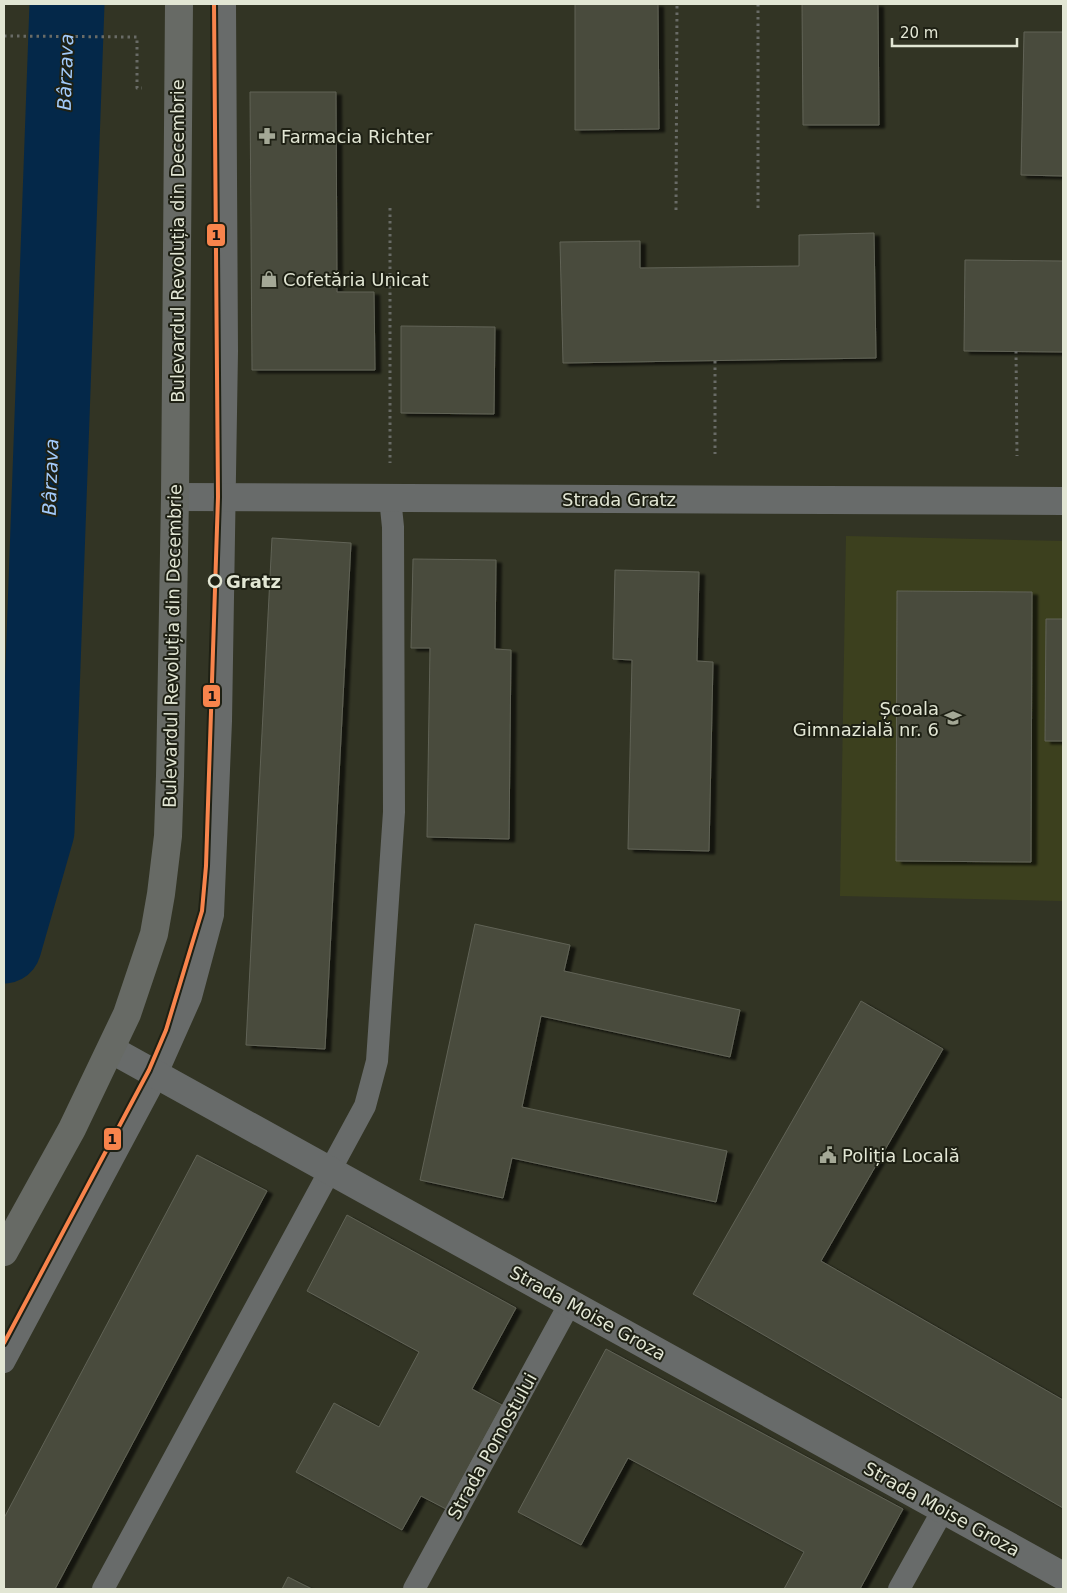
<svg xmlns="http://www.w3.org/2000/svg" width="1067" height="1593" font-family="'DejaVu Sans',sans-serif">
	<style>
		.built { fill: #3c401e }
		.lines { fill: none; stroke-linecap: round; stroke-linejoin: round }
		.river { stroke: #042849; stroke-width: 75 }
		.building { fill: #494b3d; stroke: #616356; filter: url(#shadow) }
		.path { stroke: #696b66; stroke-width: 3; stroke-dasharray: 2.5 4; stroke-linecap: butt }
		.service { stroke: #686b6a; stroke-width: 22 }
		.minor { stroke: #686b6a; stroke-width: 28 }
		.primary { stroke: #676a65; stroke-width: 28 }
		.tram-1-casing { stroke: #1e2014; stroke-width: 8 }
		.tram-1 { stroke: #f8844c; stroke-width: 4 }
		.stop-dot { fill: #1e2014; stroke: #e2e6d4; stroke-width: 2.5 }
		.labels { text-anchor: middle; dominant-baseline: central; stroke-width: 4; stroke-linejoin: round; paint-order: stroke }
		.poi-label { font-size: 18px; fill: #e2e6d4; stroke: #1e2014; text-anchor: start }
		.street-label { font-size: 18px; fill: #e2e6d4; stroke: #1e2014 }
		.stop-label { font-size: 18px; font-weight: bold; fill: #e2e6d4; stroke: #1e2014; text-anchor: start }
		.water-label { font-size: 19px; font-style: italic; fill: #a2cafa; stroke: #1e2014 }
		.line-badge { stroke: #1e2014; stroke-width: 2 }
		.pale-badge-label { font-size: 14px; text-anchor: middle; font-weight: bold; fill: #111 }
	</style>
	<defs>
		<filter id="shadow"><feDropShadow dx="5.5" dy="3" stdDeviation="1" flood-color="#0009"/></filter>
	</defs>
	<rect width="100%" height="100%" fill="#323424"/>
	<!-- built -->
	<polygon class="built" points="846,536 1063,541 1063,901 840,896"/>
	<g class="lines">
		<!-- river -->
		<polyline class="river" points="4,946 37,831 67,4"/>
	</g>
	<!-- building -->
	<g class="building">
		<polygon points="575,4 658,4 659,129 575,130"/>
		<polygon points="802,4 878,4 879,125 803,125"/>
		<polygon points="1024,32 1063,32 1063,176 1021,175"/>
		<polygon points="250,92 336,92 337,292 374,292 375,370 252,370"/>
		<polygon points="874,233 876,358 563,363 560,242 640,241 640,268 799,266 799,235"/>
		<polygon points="965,260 1063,261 1063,352 964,351"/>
		<polygon points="401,326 495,327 494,414 401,413"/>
		<polygon points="272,538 351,543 325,1049 246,1045"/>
		<polygon points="413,559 496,560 495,649 511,650 509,839 427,837 430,648 411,648"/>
		<polygon points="615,570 699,572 697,661 713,662 709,851 628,849 632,660 613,659"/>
		<polygon points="897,591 1032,592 1031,862 896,861"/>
		<polygon points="1046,619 1063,619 1063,741 1045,741"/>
		<polygon points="475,924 570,945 564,971 740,1010 730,1057 541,1016 522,1107 727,1151 716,1202 512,1158 503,1198 420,1180"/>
		<polygon points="861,1001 943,1049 821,1261 1063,1400 1063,1508 693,1294"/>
		<polygon points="197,1155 267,1191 55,1589 4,1589 4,1518"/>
		<polygon points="347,1215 516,1308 472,1389 502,1405 446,1509 421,1496 402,1530 296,1472 334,1403 379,1427 419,1352 307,1291"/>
		<polygon points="606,1349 903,1509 860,1589 784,1589 804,1552 628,1458 581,1545 518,1512"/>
		<polygon points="288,1577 312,1589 282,1589"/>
	</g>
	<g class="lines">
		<!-- path -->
		<g class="path">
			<polyline points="758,4 758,210"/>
			<polyline points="4,36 137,37 137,88 142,88"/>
			<polyline points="390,208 390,463"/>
			<polyline points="676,210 677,4"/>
			<polyline points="1016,351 1017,456"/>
			<polyline points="715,361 715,454"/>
		</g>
		<!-- service -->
		<g class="service">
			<polyline points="4,1362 150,1089 191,997 213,915 221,721 227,351 225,4"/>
			<polyline points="103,1589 365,1106 377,1061 394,812 393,527 390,498"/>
			<polyline points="414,1589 570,1303"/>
			<polyline points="899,1589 943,1510"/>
		</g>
		<!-- minor -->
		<g class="minor">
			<polyline points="175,497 1063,501"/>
			<polyline points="112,1050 1063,1576"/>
		</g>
		<!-- primary -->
		<polyline class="primary" points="4,1252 72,1129 127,1014 154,934 161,894 168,836 170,776 175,497 179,4"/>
		<!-- tram-1 casing -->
		<g class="tram-1-casing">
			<polyline id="tram-1" points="4,1343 149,1070 166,1030 202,911 206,866 218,497 214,4"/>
		</g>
		<!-- tram-1 -->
		<use href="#tram-1" class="tram-1"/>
	</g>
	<!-- icons -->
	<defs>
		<g id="pharmacy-bare" transform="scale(1.35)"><path d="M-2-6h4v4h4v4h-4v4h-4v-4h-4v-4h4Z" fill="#a4a896" stroke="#1e2014" stroke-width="2.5" paint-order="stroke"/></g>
		<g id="shop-bare" transform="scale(1.35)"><path d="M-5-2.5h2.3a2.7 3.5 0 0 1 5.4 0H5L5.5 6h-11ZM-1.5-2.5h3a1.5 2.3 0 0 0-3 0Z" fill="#a4a896" stroke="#1e2014" stroke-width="2.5" paint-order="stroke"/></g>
		<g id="school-bare" transform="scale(1.35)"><path d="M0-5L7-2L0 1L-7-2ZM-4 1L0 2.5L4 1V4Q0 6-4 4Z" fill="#a4a896" stroke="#1e2014" stroke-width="2.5" paint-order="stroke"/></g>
		<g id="civic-bare" transform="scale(1.35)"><path d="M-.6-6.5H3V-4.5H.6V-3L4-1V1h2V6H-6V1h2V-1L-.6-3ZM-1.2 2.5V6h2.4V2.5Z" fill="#a4a896" stroke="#1e2014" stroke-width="2.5" paint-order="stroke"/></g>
	</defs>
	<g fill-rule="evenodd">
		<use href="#pharmacy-bare" x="267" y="136"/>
		<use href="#shop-bare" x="269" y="279"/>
		<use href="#school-bare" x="953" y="718"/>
		<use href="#civic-bare" x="828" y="1155"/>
	</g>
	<!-- markers -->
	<circle class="stop-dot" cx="215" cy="581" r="6"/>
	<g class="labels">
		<!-- poi labels -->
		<g class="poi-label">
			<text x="281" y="136">Farmacia Richter</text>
			<text x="283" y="279">Cofetăria Unicat</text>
			<text x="939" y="708" text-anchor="end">Școala<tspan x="939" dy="21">Gimnazială nr. 6</tspan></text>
			<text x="842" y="1155">Poliția Locală</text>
		</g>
		<!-- street labels -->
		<g class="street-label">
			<text transform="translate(177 241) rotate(-90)">Bulevardul Revoluția din Decembrie</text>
			<text x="619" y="499">Strada Gratz</text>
			<text transform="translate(172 646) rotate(-89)">Bulevardul Revoluția din Decembrie</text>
			<text transform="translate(588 1313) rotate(29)">Strada Moise Groza</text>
			<text transform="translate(492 1446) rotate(-61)">Strada Pomostului</text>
			<text transform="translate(942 1509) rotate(29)">Strada Moise Groza</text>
		</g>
		<!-- stop labels -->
		<g class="stop-label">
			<text x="226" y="581">Gratz</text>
		</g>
		<!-- water labels -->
		<g class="water-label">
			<text transform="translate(65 72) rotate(-88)">Bârzava</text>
			<text transform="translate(50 477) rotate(-88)">Bârzava</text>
		</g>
	</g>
	<g class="line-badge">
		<rect x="206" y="223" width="20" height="24" rx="5" fill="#f8844c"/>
		<rect x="202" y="684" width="19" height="24" rx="5" fill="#f8844c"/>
		<rect x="103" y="1127" width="19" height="24" rx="5" fill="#f8844c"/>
	</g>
	<g class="pale-badge-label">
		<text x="216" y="240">1</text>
		<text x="212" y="701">1</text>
		<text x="112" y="1144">1</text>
	</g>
	<!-- border -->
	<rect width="1067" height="1593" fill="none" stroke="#e2e6d4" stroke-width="10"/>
	<!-- scale -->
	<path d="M892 38v8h125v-8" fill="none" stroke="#e2e6d4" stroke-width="2.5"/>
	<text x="900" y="38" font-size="15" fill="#e2e6d4" stroke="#1e2014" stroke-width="4" paint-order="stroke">20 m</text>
</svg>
